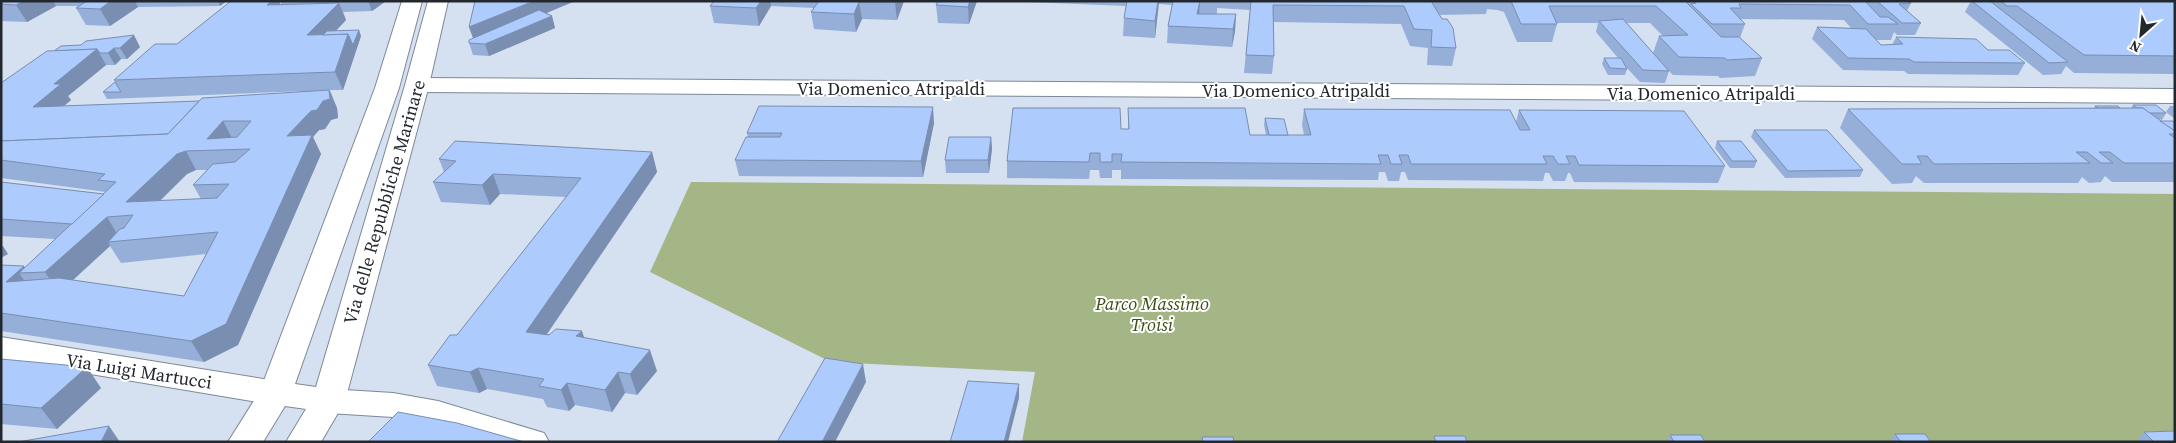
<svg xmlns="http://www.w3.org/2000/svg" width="2176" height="443" font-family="'Source Serif 4',serif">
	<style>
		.green { fill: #a4b686 }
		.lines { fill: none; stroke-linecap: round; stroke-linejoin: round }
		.street-casing { stroke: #7e8898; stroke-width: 2 }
		.secondary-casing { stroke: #7e8898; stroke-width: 2 }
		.street { fill: #fff; fill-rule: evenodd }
		.secondary { fill: #fff; fill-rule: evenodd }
		.wall { fill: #95afd9; fill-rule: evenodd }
		.shaded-wall { fill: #798eb0 }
		.building { fill: #adcbfc; stroke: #798eb0; fill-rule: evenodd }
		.labels { text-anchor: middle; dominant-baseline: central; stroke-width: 4; stroke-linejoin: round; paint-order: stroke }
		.street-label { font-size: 18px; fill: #23282e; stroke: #fff }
		.park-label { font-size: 18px; font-style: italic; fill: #3c4d13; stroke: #fff }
	</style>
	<rect width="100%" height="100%" fill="#d5e0f1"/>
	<!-- green -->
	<polygon class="green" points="691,182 2175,194 2175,442 1022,442 1035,372 831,362 650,272"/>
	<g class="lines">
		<!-- street casing -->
		<g class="street-casing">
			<g id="street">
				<polygon points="417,78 2175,89 2175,103 417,92 409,90 405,85 409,80"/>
				<polygon points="1,337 276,381 288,385 292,393 288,401 276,405 1,359"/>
				<polygon points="328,389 393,393 438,401 544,433 549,442 490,442 437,425 393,417 328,413 316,409 311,401 316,393"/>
			</g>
		</g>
		<!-- secondary casing -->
		<g class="secondary-casing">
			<polygon id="secondary" points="402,1 422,1 399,88 295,384 316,387 405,85 428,1 448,1 429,85 345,401 321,442 286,442 306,409 285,406 263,442 228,442 260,391 375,88"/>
		</g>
		<!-- street -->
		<use href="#street" class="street"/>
		<!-- secondary -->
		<use href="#secondary" class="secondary"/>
	</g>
	<!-- wall -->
	<g class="wall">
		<polygon points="1,1 227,1 220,6 138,7 110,26 86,25 76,8 78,6 56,6 27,22 1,21"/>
		<path d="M 231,1 L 279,1 L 280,4 L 281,4 L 280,1 L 386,1 L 372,11 L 343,12 L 346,20 L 336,31 L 361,36 L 343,90 L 330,90 L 337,108 L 338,118 L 331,120 L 325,129 L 319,130 L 313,137 L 321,154 L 238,345 L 204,362 L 1,331 L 1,265 L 25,268 L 55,239 L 1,236 L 1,182 L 104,194 L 106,192 L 1,178 L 1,83 L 54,51 L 61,46 L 140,47 L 127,59 L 121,59 L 115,65 L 106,65 L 68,96 L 71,100 L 64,106 L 199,101 L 305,91 L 107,99 L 103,92 L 115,82 L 114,80 L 177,44 ZM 196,170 L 207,170 L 193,185 L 201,199 L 160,201 L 187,174 ZM 110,246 L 121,263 L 206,254 L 184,296 L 72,280 Z"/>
		<polygon points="475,1 575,1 546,13 552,16 555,28 489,56 473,55 469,43 473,38 469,27"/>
		<polygon points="714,1 904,1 897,20 862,19 856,32 814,29 811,12 814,8 771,6 759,26 714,23 710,6"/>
		<polygon points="906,1 977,1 969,24 938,23 936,5 938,2"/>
		<path d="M 1005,1 L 1908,1 L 1911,3 L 1907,11 L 1921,23 L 1915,35 L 1897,35 L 1894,32 L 1891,40 L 1876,40 L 1881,45 L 1892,45 L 1896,37 L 1988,50 L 2025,63 L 2018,75 L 1908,74 L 1904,71 L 1843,70 L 1812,39 L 1817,27 L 1851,28 L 1844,20 L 1741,19 L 1745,24 L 1740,38 L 1762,58 L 1755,76 L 1720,78 L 1718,76 L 1673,75 L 1664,66 L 1669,71 L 1665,83 L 1640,82 L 1626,67 L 1627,69 L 1625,75 L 1608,75 L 1602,64 L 1604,58 L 1618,58 L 1596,32 L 1598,23 L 1557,23 L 1557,24 L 1552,42 L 1517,42 L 1504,12 L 1497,10 L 1487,9 L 1486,14 L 1439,15 L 1456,48 L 1452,66 L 1427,65 L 1428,48 L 1410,46 L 1401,24 L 1274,22 L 1274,56 L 1272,74 L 1244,73 L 1250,10 L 1217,8 L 1217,14 L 1236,14 L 1235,31 L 1232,47 L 1167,43 L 1168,26 L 1172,5 L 1159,4 L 1155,38 L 1123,36 L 1124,18 L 1126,6 ZM 1627,23 L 1650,23 L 1663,36 L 1659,36 L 1653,53 Z"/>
		<polygon points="1971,1 2175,1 2175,74 2074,73 2066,66 2061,74 2043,75 1965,12"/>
		<polygon points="2133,105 2166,113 2162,120 2159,119 2160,121 2175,121 2175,182 2112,182 2105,176 2101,182 2089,183 2082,177 2078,183 1924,183 1916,176 1912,183 1892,184 1840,128 1848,109 2094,108 2095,106 2120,108 2131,108"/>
		<polygon points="2170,106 2175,106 2175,119 2166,112"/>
		<polygon points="1128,108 1250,135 1266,135 1264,125 1265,118 1288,135 1304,135 1302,125 1304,109 1516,122 1519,110 1725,166 1718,183 1574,182 1570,173 1568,173 1565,181 1553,181 1549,173 1545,173 1543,181 1408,180 1405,172 1401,172 1399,181 1388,181 1385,172 1379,172 1378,180 1121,179 1121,170 1112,170 1112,178 1100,178 1099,170 1090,170 1089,179 1007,178 1007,161 1121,129 1128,129"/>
		<polygon points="934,123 923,177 739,176 735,160 748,137 747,133"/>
		<polygon points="1754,130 1863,170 1860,177 1785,178 1751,137"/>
		<polygon points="991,137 992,149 989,173 946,173 945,160"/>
		<polygon points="1717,141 1757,161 1754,168 1730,168 1715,148"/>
		<polygon points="652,152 657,172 547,334 584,338 657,371 637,395 625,393 612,412 575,405 569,411 547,407 543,399 487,389 479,393 437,386 428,365 457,335 566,197 500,194 490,205 441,202 433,182 444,172 439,159"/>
		<polygon points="1,359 101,388 57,429 1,424"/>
		<polygon points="2144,432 2175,442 2141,442 2138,439"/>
		<polygon points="1895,434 1931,442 1890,442"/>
		<polygon points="1670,435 1705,442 1667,442"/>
	</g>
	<!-- shaded-wall -->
	<g class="shaded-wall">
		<polygon points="22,1 53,1 56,6 27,22 16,5"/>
		<polygon points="111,1 135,1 138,7 110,26 100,9"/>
		<polygon points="218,1 227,1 220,6"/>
		<polygon points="271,1 279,1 284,13 267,5"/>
		<polygon points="368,1 386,1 372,11"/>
		<polygon points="534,1 575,1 475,43 469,27"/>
		<polygon points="761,1 770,1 771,6 759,26 756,8"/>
		<polygon points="896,1 904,1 897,20 895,2"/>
		<polygon points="970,1 977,1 969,24 968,7"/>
		<polygon points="1158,1 1159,1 1155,38 1155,21"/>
		<polygon points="1200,1 1199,16 1197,14"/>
		<polygon points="859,2 862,19 856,32 854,14"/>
		<polygon points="339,3 346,20 321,46 307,35"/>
		<polygon points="1236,14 1235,31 1232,47 1233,29"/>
		<polygon points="552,16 555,28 489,56 485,44"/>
		<polygon points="359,30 361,36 343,90 335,72 348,34"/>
		<polygon points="134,35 140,47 127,59 120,48"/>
		<polygon points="114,48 121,59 115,65 108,53"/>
		<polygon points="97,49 106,65 68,96 71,100 43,123 33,107 54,84"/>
		<polygon points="329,90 337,108 338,118 331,120 325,129 319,130 313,137 321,154 238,345 204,362 191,341 287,136"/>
		<polygon points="933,107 934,123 923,177 921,161"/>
		<polygon points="223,121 233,140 207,139"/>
		<polygon points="991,137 992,149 989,173 988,160"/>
		<polygon points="186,151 196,170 187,174 138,222 126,202 177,154"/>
		<polygon points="652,152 657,172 534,353 526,332"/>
		<polygon points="493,174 500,194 490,205 482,185"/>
		<polygon points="107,217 119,237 108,242 110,246 59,293 45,272"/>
		<polygon points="3,246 8,254 1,258 1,247"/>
		<polygon points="24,266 29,273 19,273 32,292 6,282"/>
		<polygon points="582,331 589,352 576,336"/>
		<polygon points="650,350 657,371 637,395 630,374"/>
		<polygon points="863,364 866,382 835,442 822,442"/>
		<polygon points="87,367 101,388 57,429 41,408"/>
		<polygon points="478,368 487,389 479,393 470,372"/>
		<polygon points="618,372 625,393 612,412 605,390"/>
		<polygon points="567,383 575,405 569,411 561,390"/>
		<polygon points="1019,384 1019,398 1008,442 1004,442"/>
		<polygon points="109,426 120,442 101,442"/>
	</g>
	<!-- building -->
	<g class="building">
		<polygon points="1,1 23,1 16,5 1,4"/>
		<polygon points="87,1 111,1 100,9 76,8"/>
		<polygon points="231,1 271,1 267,5 339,3 307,35 348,34 335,72 114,80 155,44 177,44"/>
		<polygon points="475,1 534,1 469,27"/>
		<polygon points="714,1 761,1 756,8 710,6"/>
		<polygon points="819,1 896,1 895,2 859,2 854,14 811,12"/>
		<polygon points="938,1 970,1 968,7 936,5"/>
		<polygon points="1127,1 1158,1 1155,21 1124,18"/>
		<polygon points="1173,1 1200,1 1197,14 1236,14 1233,29 1168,26"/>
		<polygon points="1251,1 1431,1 1442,19 1447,19 1453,28 1456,48 1431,47 1432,30 1414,29 1404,6 1273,5 1274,56 1246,55"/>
		<polygon points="1511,1 1685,1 1721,37 1739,37 1762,58 1727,60 1725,58 1679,57 1659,36 1688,35 1656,6 1549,6 1557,24 1521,24"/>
		<polygon points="1695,1 1865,1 1880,17 1888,17 1898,24 1868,24 1850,5 1739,4 1741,8 1730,8 1745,24 1712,24 1691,4 1696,3"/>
		<polygon points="1877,1 1908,1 1911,3 1899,4 1921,23 1902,23"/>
		<polygon points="1972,1 1990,1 2068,62 2049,63"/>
		<polygon points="2001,1 2175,1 2175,56 2084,55 2017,6 2007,6"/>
		<polygon points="539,10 552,16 485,44 469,43 469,40"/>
		<polygon points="1623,19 1669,71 1643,70 1599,21"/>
		<polygon points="1817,27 1866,29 1881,45 1903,44 1896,37 1976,39 1988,50 2009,50 2025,63 1914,62 1909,59 1848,58"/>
		<polygon points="359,30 353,45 348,34 323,35 327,31"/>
		<polygon points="134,35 120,48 114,48 108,53 100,53 97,49 54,51 61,46 81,45 86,41"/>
		<polygon points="97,49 54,84 61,84 33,107 199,101 168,134 1,141 1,83 47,51"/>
		<polygon points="1604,58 1621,58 1627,69 1610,68"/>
		<polygon points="115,82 121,92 103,92"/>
		<path d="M 329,90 L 330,99 L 323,101 L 317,110 L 311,111 L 287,136 L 312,135 L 226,324 L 191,341 L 1,313 L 1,265 L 24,266 L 6,282 L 59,278 L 184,296 L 218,232 L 108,242 L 120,229 L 124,228 L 133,215 L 107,217 L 45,272 L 19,273 L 116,182 L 98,180 L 105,174 L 1,160 L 1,141 L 168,134 L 202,98 ZM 223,121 L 251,121 L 237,137 L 207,139 ZM 250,149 L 235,162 L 213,164 L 193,185 L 229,184 L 217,198 L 126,202 L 177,154 L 186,151 Z"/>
		<polygon points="2133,105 2156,105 2166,113 2149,113 2143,108 2137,108"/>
		<polygon points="759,106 933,107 921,161 735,160 746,137 780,137 782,133 747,133"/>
		<polygon points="2095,106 2118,106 2120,108 2098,108"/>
		<polygon points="1013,108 1120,108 1121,129 1129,129 1128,108 1245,108 1250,135 1311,135 1304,109 1510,110 1520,130 1530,130 1519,110 1684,111 1725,166 1579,165 1575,156 1566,156 1570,164 1558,164 1553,156 1543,156 1547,164 1411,164 1408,155 1399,155 1402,164 1391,164 1388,155 1378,155 1381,164 1121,162 1122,154 1112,154 1112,162 1100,162 1100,153 1090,153 1089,162 1007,161"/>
		<polygon points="2143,108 2175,131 2175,134 2169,134 2175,138 2175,163 2124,163 2110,152 2099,152 2113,163 2101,163 2087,152 2076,152 2090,163 1934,164 1927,156 1917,156 1922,164 1902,164 1848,109"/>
		<polygon points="1265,118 1284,119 1288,135 1269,135"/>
		<polygon points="2160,121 2174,121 2175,131"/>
		<polygon points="1754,130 1827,130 1863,170 1788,171"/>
		<polygon points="949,137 991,137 988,160 945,160"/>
		<polygon points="455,141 652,152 526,332 549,335 556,329 582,331 576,336 650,350 630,374 618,372 605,390 567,383 561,390 539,386 544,379 478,368 470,372 428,365 450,335 457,335 581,178 493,174 482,185 433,182 456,161 439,159"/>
		<polygon points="1717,141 1741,141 1757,161 1732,161"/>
		<polygon points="1,182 104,194 72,224 1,219"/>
		<polygon points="825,358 863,364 822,442 777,442"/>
		<polygon points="1,359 87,367 41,408 1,404"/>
		<polygon points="968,381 1019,384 1004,442 950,442"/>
		<polygon points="398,412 457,423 524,442 368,442"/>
		<polygon points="109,426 101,442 18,442"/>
		<polygon points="2175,431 2175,442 2154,442 2144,432"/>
		<polygon points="1895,434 1925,434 1931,442 1901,442"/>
		<polygon points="1670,435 1701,435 1705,442 1674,442"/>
		<polygon points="1434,436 1465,436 1467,442 1436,442"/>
		<polygon points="1202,437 1233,437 1234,442 1203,442"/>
	</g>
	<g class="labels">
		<!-- street labels -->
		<g class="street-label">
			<text x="891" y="88">Via Domenico Atripaldi</text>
			<text x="1296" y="90">Via Domenico Atripaldi</text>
			<text x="1701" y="93">Via Domenico Atripaldi</text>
			<text transform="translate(384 202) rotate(-74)">Via delle Repubbliche Marinare</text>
			<text transform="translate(139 371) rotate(9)">Via Luigi Martucci</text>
		</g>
		<!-- park labels -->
		<g class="park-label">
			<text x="1152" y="303">Parco Massimo<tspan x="1152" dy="21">Troisi</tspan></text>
		</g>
	</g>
	<!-- border -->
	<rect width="2176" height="443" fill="none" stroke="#23282e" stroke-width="5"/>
	<!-- north arrow -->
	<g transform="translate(2141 35) rotate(207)" stroke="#ffffff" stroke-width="4" paint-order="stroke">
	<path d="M0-4L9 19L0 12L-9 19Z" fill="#23282e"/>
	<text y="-8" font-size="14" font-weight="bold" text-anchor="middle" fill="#23282e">N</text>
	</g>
</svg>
